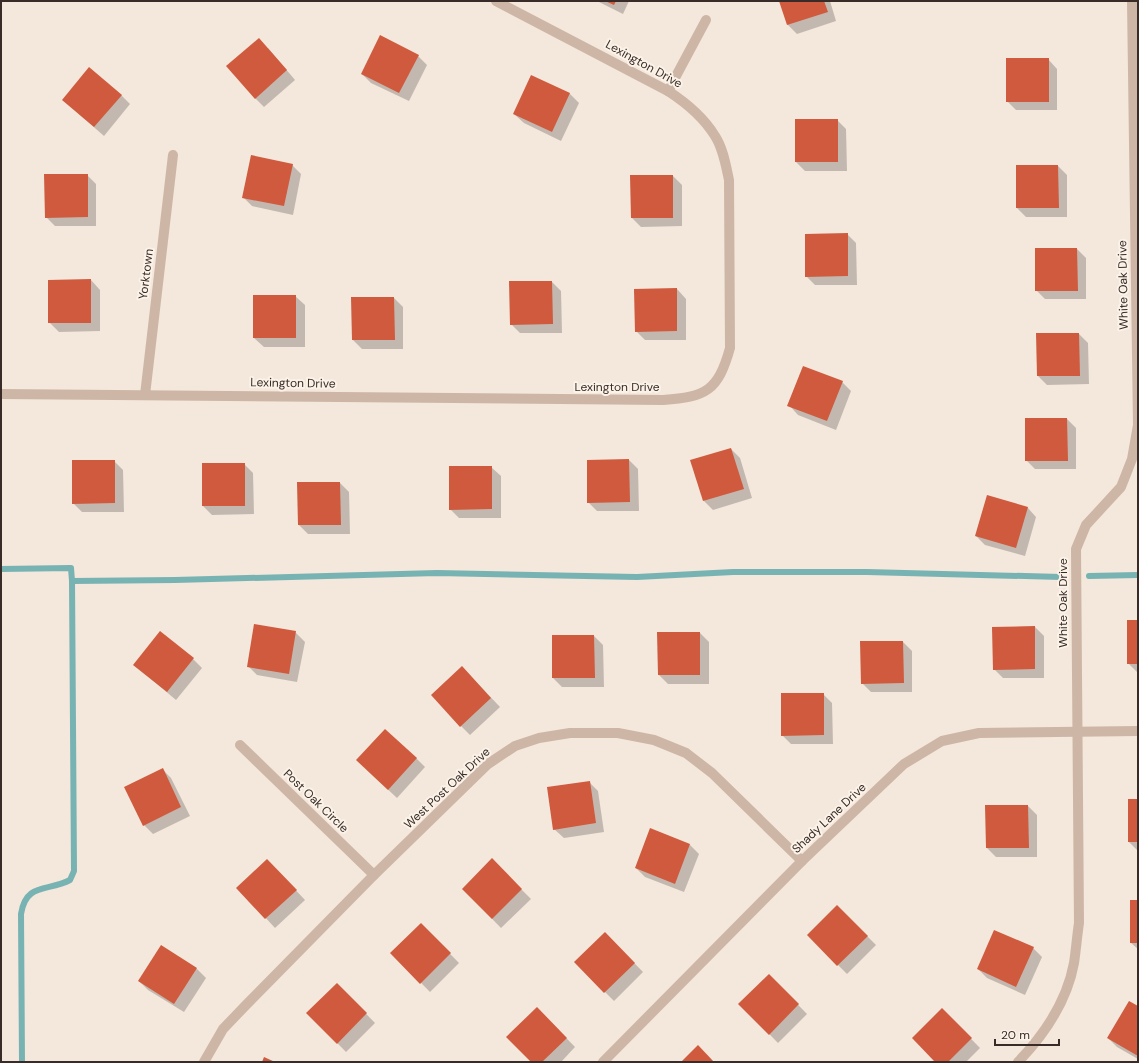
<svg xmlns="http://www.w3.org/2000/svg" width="1139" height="1063" font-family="'DM Sans',sans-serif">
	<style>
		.shadow { fill: #0003 }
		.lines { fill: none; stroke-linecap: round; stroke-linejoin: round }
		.stream { stroke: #78b3b3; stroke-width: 6 }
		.building { fill: #cf5a3e }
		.street { stroke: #cdb6a6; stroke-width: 10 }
		.labels { text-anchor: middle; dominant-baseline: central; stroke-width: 4; stroke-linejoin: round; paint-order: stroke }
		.street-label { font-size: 12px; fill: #392c28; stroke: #fbf2e8 }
	</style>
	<rect width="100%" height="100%" fill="#f4e7db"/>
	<!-- shadow -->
	<g class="shadow">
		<polygon points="597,1 629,1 623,14"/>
		<polygon points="780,1 830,1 836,21 797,34 788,25"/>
		<polygon points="268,48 295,80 264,107 255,98"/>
		<polygon points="418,56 427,65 409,101 371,83 362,74"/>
		<polygon points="1048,59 1057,69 1057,110 1016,110 1007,101"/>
		<polygon points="532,77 570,94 579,103 561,141 524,123 514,114"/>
		<polygon points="121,95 130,104 104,136 63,100"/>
		<polygon points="837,120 846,129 847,171 805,171 796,162"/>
		<polygon points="292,165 301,174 293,215 252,206 243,197"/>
		<polygon points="1058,166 1067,175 1067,217 1026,217 1017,208"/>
		<polygon points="87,175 96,184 96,226 55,226 46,217"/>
		<polygon points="673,176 682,185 682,226 641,227 632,218"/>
		<polygon points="847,234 856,243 857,285 815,285 806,276"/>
		<polygon points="1036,249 1077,249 1086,258 1086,299 1045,299 1036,290"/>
		<polygon points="91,280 100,290 100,331 59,332 49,322"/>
		<polygon points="552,282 561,291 562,333 520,333 511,324"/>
		<polygon points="677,289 686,299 686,340 645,340 636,331"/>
		<polygon points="295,296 305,305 305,347 264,347 254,338"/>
		<polygon points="352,298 394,298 403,307 403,349 362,349 353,340"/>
		<polygon points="1079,334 1088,343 1089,384 1047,385 1038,376"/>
		<polygon points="842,382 851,391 836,430 798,415 789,405"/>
		<polygon points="1067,419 1076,428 1076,469 1035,469 1026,460"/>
		<polygon points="731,449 740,458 752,498 713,510 704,501"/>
		<polygon points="629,460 638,469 639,511 597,511 588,502 588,461"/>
		<polygon points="114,461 123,470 124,512 82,512 73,503"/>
		<polygon points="244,464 253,473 254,514 212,515 203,506"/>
		<polygon points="491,467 501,476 501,518 459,518 450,509"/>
		<polygon points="340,483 349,492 350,534 308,534 299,525"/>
		<polygon points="1027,507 1036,517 1025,556 985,545 976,536"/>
		<polygon points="1138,621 1138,672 1137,672 1128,663"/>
		<polygon points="1035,627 1044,636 1044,678 1003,678 994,669"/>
		<polygon points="295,632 305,642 297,682 257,675 248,666"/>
		<polygon points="700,633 709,642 709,684 668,684 659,675"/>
		<polygon points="553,636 594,636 603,645 604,687 562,687 553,678"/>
		<polygon points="903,642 912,651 912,692 871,692 862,683"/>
		<polygon points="193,659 202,668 176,700 144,673"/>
		<polygon points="462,667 500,707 470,735 461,726"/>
		<polygon points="823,694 832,703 833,744 791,744 782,735"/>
		<polygon points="416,758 425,767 397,798 366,769"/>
		<polygon points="162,769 171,778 190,816 153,834 144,825"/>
		<polygon points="589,782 598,791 604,832 564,838 554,829"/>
		<polygon points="1138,800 1138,851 1129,842"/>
		<polygon points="1028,806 1037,815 1037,857 996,857 987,848"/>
		<polygon points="651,829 690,845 699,854 684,892 645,877 636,868"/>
		<polygon points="492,860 531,899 501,928 463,889"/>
		<polygon points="276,869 305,900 275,928 238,888"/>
		<polygon points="1138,901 1138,949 1131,943"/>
		<polygon points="837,906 876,945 847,974 808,935"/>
		<polygon points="421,924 459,963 430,992 392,953"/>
		<polygon points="605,933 643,972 614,1001 575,962"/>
		<polygon points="1033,948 1042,957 1025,995 987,978 978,969"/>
		<polygon points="197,969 206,978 184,1012 148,990 139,981"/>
		<polygon points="769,975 807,1014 778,1043 740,1004"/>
		<polygon points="337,984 375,1023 346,1052 308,1013"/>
		<polygon points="1138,1007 1138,1059 1117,1047 1108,1038"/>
		<polygon points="537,1008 575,1047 561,1062 532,1062"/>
		<polygon points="942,1009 980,1048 966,1062 937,1062"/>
	</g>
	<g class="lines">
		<!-- stream -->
		<g class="stream">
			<polyline points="1,569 71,568 72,581 175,580 437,573 637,577 733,572 867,572 1061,577"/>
			<polyline points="1089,576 1138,575"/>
			<path d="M 22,1062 L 21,914 C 26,882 48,892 70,880 L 74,871 L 72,581"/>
		</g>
	</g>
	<!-- building -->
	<g class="building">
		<polygon points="605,1 616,1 614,5"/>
		<polygon points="779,1 824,1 828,12 787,25"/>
		<polygon points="380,35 419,55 399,93 361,74"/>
		<polygon points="259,38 287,70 255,99 226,66"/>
		<rect x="1006" y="58" width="43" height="44"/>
		<polygon points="89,67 122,95 94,127 62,100"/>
		<polygon points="531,75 570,93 552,132 513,114"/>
		<rect x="795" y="119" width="43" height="43"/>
		<polygon points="251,155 293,164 284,206 242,198"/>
		<polygon points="1016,165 1058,165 1059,208 1016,208"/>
		<polygon points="44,174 88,174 88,217 45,218"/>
		<polygon points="630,175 673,175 673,218 631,218"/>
		<polygon points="848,233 848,276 805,277 805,234"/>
		<polygon points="1035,248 1077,248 1078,291 1035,291"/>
		<polygon points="91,279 91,323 48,323 48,280"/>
		<polygon points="509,281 552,281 553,324 510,325"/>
		<polygon points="677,288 677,331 635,332 634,289"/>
		<rect x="253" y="295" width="43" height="43"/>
		<polygon points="351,297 394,297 395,340 352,340"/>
		<polygon points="1036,333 1079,333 1080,376 1037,376"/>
		<polygon points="803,366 843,381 827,421 787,406"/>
		<polygon points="1025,418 1067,418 1068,461 1025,461"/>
		<polygon points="731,448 744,489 703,501 690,460"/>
		<polygon points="629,459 630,502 587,503 587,460"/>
		<polygon points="72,460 115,460 115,503 72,504"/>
		<rect x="202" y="463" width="43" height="43"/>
		<polygon points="449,466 492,466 492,509 449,510"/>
		<polygon points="297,482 340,482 341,525 298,525"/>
		<polygon points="987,495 1028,507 1016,548 975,536"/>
		<rect x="1127" y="620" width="11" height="44"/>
		<polygon points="254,624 296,631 289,674 247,667"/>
		<polygon points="1035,626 1035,669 993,670 992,627"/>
		<polygon points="160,631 194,658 167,692 133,665"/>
		<polygon points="657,632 700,632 700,675 658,675"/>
		<polygon points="552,635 594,635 595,678 552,678"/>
		<polygon points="860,641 903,641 904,683 861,684"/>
		<polygon points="462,666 491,698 460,727 431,695"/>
		<polygon points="781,693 824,693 824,735 781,736"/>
		<polygon points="385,729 417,758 388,790 356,760"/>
		<polygon points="163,768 181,807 143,826 124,787"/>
		<polygon points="590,781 596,823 553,830 547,787"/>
		<rect x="1128" y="799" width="10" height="43"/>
		<polygon points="985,805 1028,805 1029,848 986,848"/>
		<polygon points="650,828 690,844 675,884 635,868"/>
		<polygon points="492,858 522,889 492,919 462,889"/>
		<polygon points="267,859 297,890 265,919 236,888"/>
		<rect x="1130" y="900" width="8" height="43"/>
		<polygon points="837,905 868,936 837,966 807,935"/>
		<polygon points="421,923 451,953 420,984 390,953"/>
		<polygon points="994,930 1034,947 1016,987 977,969"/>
		<polygon points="605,932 635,963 604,993 574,962"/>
		<polygon points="161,945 197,968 174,1004 138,981"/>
		<polygon points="769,974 799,1004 769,1035 738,1004"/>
		<polygon points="337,983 367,1013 337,1044 306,1013"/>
		<polygon points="1129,1001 1138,1006 1138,1056 1107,1038"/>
		<polygon points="537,1007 567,1038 542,1062 531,1062 506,1037"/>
		<polygon points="942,1008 972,1038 948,1062 935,1062 912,1038"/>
		<polygon points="698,1045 714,1062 681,1062"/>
		<polygon points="264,1057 275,1062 262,1062"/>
	</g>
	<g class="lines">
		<!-- street -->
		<g class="street">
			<polyline points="668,91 706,20"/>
			<path d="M 1,394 L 663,400 C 706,397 718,391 730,348 L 729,180 C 726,166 723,148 715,136 C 704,118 685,102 668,91 L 496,1"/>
			<polyline points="145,395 173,155"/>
			<polyline points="240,745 374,875"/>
			<polyline points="204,1062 223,1029 246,1005 374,875 488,764 515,746 539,738 570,733 618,733 654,740 686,753 712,773 802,861"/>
			<polyline points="603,1062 802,861 904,764 942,741 979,733 1138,731"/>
			<path d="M 1018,1062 C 1044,1035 1067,1001 1074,963 C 1076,950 1077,936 1079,923 L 1076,549 L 1086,525 L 1121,487 L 1132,459 L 1138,425 L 1132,1"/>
		</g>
	</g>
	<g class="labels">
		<!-- street labels -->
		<g class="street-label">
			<text transform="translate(644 64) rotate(29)">Lexington Drive</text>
			<text transform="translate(146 274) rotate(-83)">Yorktown</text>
			<text transform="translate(1123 285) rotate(-91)">White Oak Drive</text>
			<text transform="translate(293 383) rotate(1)">Lexington Drive</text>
			<text x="617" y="387">Lexington Drive</text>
			<text transform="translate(1063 603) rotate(-90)">White Oak Drive</text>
			<text transform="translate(447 788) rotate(-43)">West Post Oak Drive</text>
			<text transform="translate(316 801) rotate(44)">Post Oak Circle</text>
			<text transform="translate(829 818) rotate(-43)">Shady Lane Drive</text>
		</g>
	</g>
	<!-- border -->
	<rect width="1139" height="1063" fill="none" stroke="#392c28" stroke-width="4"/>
	<!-- scale -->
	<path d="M995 1039v6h64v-6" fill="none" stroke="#392c28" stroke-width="2"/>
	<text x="1001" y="1039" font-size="12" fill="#392c28" stroke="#fbf2e8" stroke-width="3" paint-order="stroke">20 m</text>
</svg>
